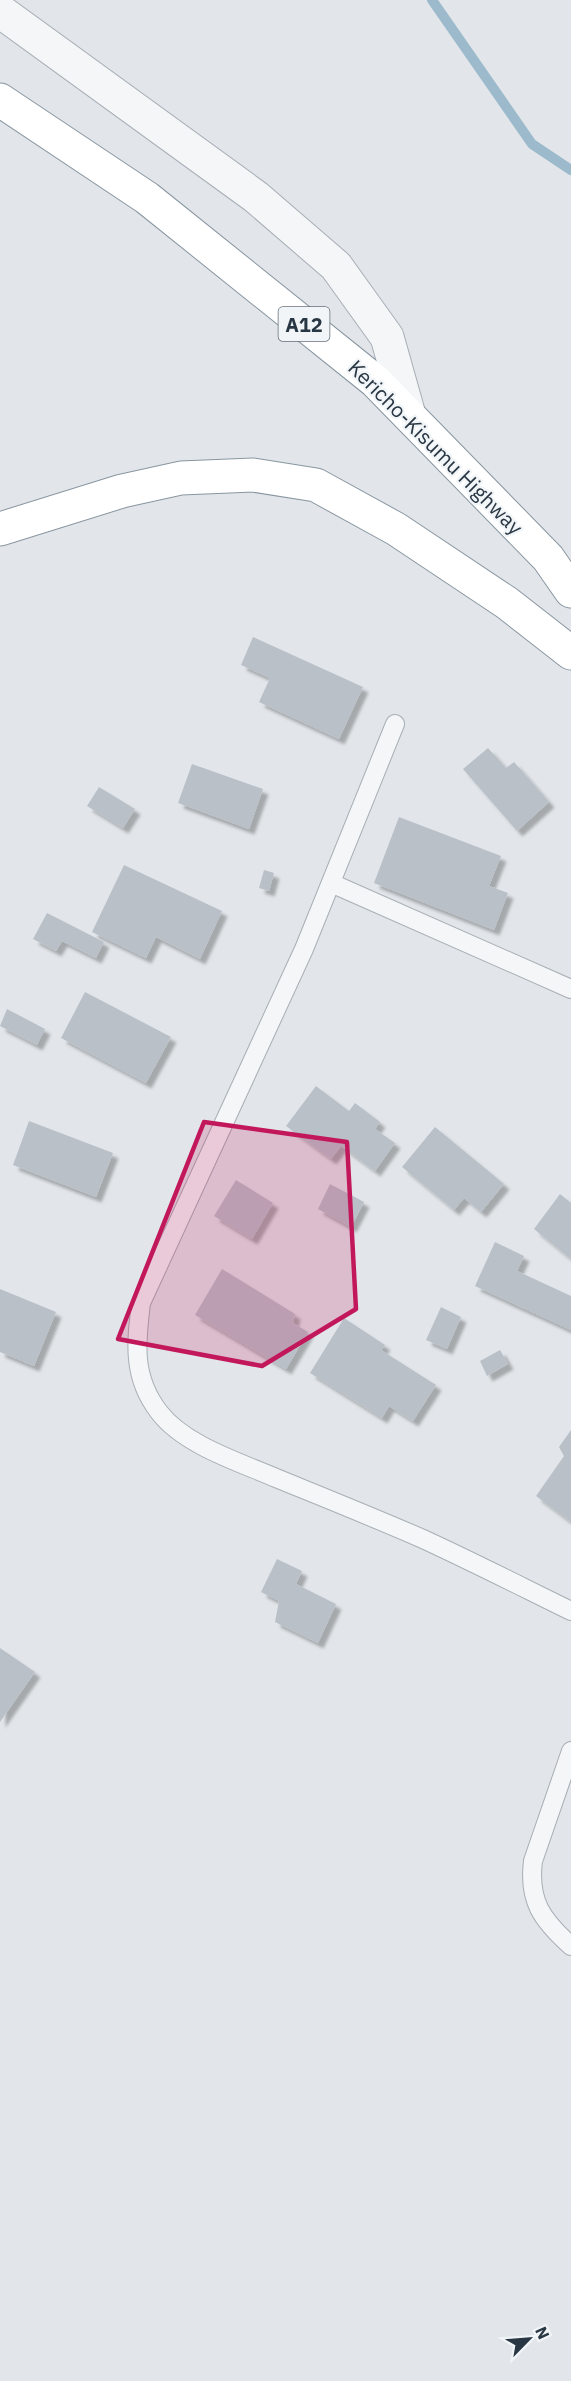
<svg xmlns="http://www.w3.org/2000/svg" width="571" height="2381" font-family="'IBM Plex Sans',sans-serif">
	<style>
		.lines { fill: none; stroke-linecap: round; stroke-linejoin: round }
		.stream { stroke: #9cbacb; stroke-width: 10 }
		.building { fill: #b9c0c8; filter: url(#shadow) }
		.lane-casing { stroke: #a7aeb5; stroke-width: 20 }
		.street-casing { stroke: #a7aeb5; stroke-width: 35 }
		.highway-casing { stroke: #8896a1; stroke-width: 35 }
		.lane { stroke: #f4f6f8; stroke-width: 18 }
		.street { stroke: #f4f6f8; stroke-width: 33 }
		.highway { stroke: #fff; stroke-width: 33 }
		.marked { fill: #c2185b; fill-opacity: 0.2; stroke: #c2185b; stroke-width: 4.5; stroke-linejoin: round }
		.labels { text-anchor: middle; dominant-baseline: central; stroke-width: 4.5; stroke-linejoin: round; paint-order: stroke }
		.shield { fill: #f1f5f8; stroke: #656f79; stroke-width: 1.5 }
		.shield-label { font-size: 20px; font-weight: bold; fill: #293643 }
		.street-label { font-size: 21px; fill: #293643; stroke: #f1f5f8 }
	</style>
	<defs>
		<filter id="shadow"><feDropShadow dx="5.5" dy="5.5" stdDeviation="1.5" flood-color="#0004"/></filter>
	</defs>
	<rect width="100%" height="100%" fill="#e2e6ea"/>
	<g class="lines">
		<!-- stream -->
		<polyline class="stream" points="432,0 532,144 571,170"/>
	</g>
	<!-- building -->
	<g class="building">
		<polygon points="253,637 363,687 339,739 259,702 270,678 241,665"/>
		<polygon points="488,748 506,768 514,762 549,802 517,831 463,769"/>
		<polygon points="192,764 263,789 249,829 178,803"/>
		<polygon points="99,787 135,809 123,828 87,806"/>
		<polygon points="399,817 501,856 489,886 508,893 494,930 374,883"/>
		<polygon points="124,865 222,911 200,959 156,937 146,958 92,932"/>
		<polygon points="264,870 274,873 269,891 259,888"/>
		<polygon points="47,913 104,942 96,958 62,941 56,951 33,939"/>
		<polygon points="85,992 171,1037 146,1083 61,1038"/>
		<polygon points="7,1009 45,1029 37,1045 0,1026"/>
		<polygon points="316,1086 349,1111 355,1103 380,1122 375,1129 395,1143 375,1171 341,1146 331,1159 286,1126"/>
		<polygon points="29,1121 113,1153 96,1197 13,1165"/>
		<polygon points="435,1127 504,1184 481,1212 464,1198 454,1210 402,1167"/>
		<polygon points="236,1180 273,1203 252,1239 214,1216"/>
		<polygon points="330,1184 364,1202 351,1227 318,1209"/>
		<polygon points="560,1194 571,1203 571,1259 534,1229"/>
		<polygon points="495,1242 524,1256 517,1271 571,1296 571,1330 475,1286"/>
		<polygon points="222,1269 295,1314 293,1323 308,1332 286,1369 195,1315"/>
		<polygon points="0,1289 56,1312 34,1366 0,1352"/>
		<polygon points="441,1307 461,1317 447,1349 426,1340"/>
		<polygon points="344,1318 385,1345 381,1350 436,1385 413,1421 389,1406 382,1418 310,1373"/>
		<polygon points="500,1350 508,1364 487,1376 480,1361"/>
		<polygon points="571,1430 571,1522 536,1496 564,1456 559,1447"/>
		<polygon points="277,1559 302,1571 296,1584 336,1604 318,1643 275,1622 279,1601 261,1592"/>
		<polygon points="0,1648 35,1672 0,1722"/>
	</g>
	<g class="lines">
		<!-- lane casing -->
		<g class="lane-casing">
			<g id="lane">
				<path d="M 395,724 L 304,949 L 141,1303 C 136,1343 132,1377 159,1412 C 184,1445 239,1462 276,1478 C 325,1498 375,1518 423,1539 C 473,1562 522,1587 571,1611"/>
				<polyline points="331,883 571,989"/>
				<path d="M 571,1751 L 533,1861 C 528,1901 542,1920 571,1946"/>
			</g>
		</g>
		<!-- street casing -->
		<g class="street-casing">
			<polyline id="street" points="0,11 256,197 336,266 387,337 409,415"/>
		</g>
		<!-- highway casing -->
		<g class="highway-casing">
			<g id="highway">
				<polyline points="0,100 147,198 375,381 548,558 571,591"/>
				<polyline points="0,529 122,491 181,478 253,475 316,485 396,529 507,603 571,653"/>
			</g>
		</g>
		<!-- lane -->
		<use href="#lane" class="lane"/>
		<!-- street -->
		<use href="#street" class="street"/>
		<!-- highway -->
		<use href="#highway" class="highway"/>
	</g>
	<!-- marked area -->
	<path class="marked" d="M 204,1122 L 347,1142 L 356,1309 L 262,1366 L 118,1339 Z"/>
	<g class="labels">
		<!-- shield labels -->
		<rect class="shield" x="278.5" y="307" width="51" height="34" rx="4.5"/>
		<g class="shield-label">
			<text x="304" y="324">A12</text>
		</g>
		<!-- street labels -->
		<g class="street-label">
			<text transform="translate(436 447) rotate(45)">Kericho-Kisumu Highway</text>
		</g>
	</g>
	<!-- north arrow -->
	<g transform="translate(529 2339) rotate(65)" stroke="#f1f5f8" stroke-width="4.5" paint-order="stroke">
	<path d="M0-4.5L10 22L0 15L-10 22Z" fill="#293643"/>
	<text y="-9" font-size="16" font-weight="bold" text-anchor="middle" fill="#293643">N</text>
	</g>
</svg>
